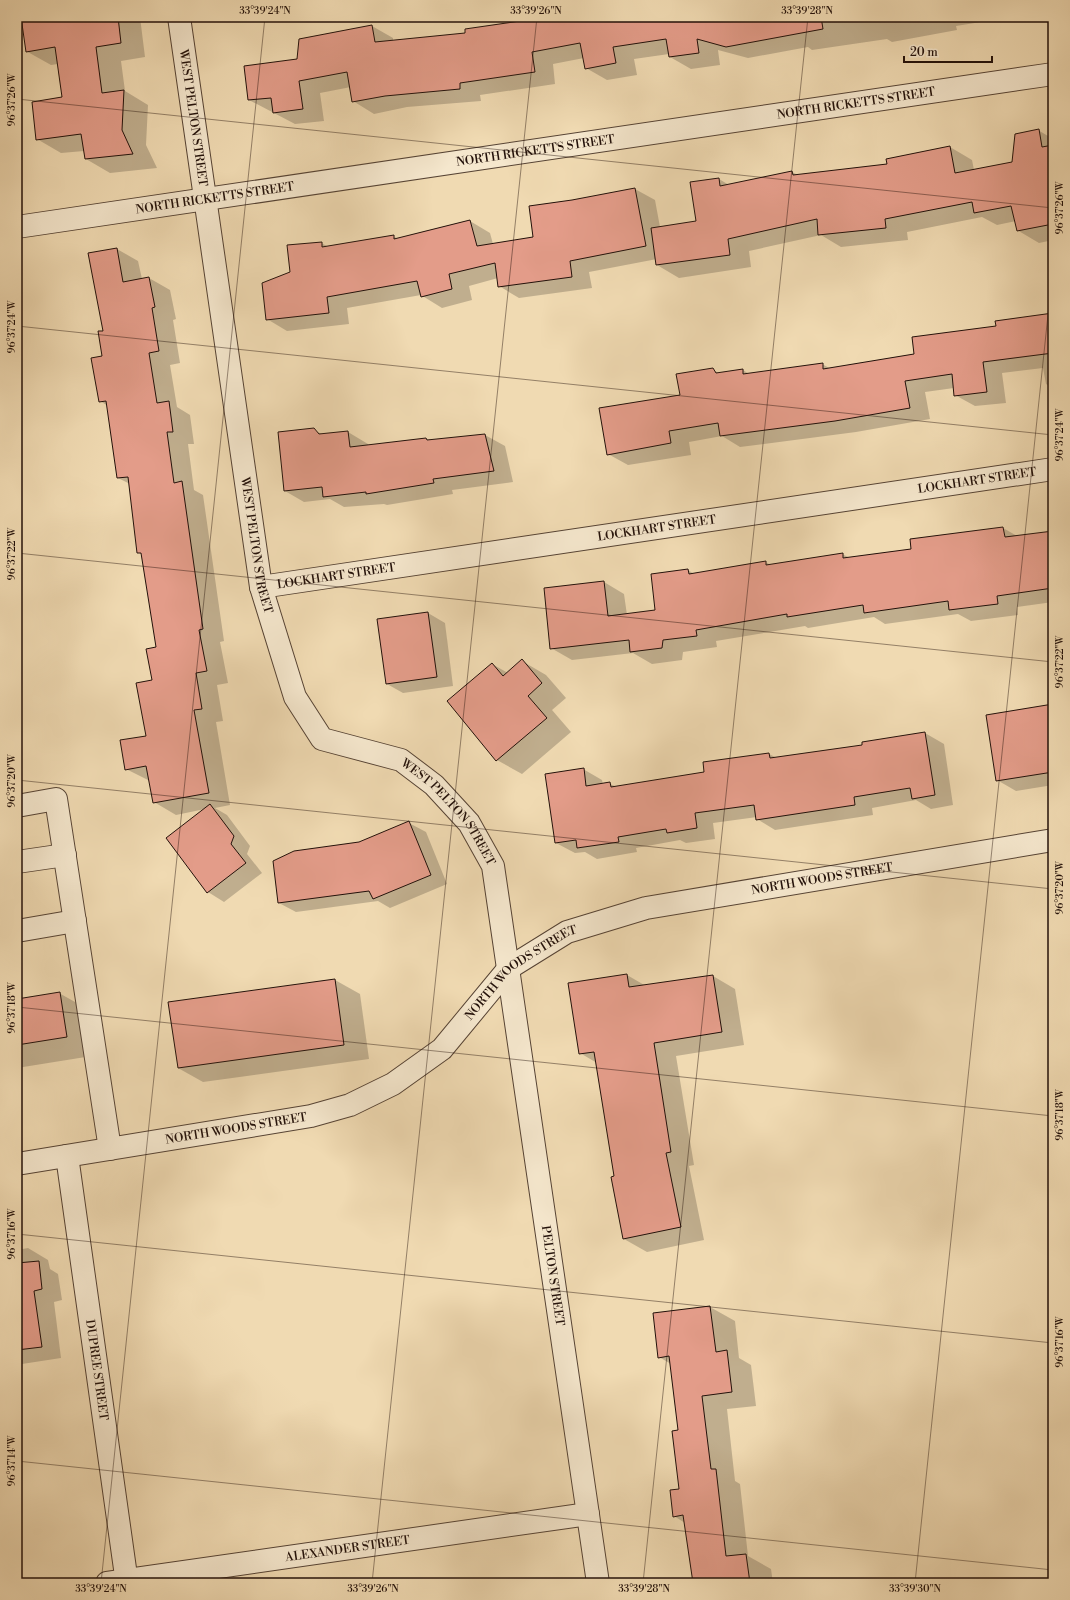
<svg xmlns="http://www.w3.org/2000/svg" width="1070" height="1600" font-family="'Libre Bodoni',serif">
	<style>
		.shadow { fill: #0003 }
		.building { fill: #e39c89; stroke: #23110a }
		.lines { fill: none; stroke-linecap: round; stroke-linejoin: round }
		.minor-casing { stroke: #564334; stroke-width: 24 }
		.minor { stroke: #f5e7cd; stroke-width: 22 }
		.ticks { fill: none; stroke: #23110a; stroke-width: 1; stroke-opacity: 0.45 }
		.labels { text-anchor: middle; dominant-baseline: central; stroke-width: 3; stroke-linejoin: round; paint-order: stroke }
		.street-label { font-size: 12px; fill: #23110a; stroke: #f5e7cd }
		.neatline { fill: none; stroke: #23110a; stroke-width: 1.5 }
		.ticks-label { font-size: 10px; text-anchor: middle; fill: #23110a }
	</style>
	<rect width="100%" height="100%" fill="#f0dab2"/>
	<filter id="stains"><feTurbulence type="fractalNoise" baseFrequency=".005" numOctaves="4"/><feColorMatrix values="0 0 0 0 .2 0 0 0 0 .09 0 0 0 0 .02 0 0 0 .5 -.17"/></filter>
	<radialGradient id="worn" r=".72"><stop offset=".6" stop-color="#630" stop-opacity="0"/><stop offset="1" stop-color="#630" stop-opacity=".3"/></radialGradient>
	<!-- shadow -->
	<g class="shadow">
		<polygon points="22,17 140,17 145,57 121,61 125,91 148,105 146,145 157,168 110,173 86,159 84,151 61,153 37,139 63,98 58,64 51,65 26,51"/>
		<polygon points="542,17 1012,17 956,26 957,30 892,42 887,39 812,50 808,47 748,58 718,50 720,65 691,69 670,57 669,54 634,59 637,75 607,80 586,68 584,58 553,64 555,84 480,95 481,101 407,107 374,114 353,101 351,87 320,93 324,121 295,124 249,100 298,60 372,26 393,38 393,41 466,34 543,19"/>
		<polygon points="1038,130 1053,139 1053,240 1039,243 1017,230 1016,221 997,225 982,217 907,232 908,240 841,247 821,235 749,251 751,267 679,278 657,265 657,259 589,272 592,288 519,298 499,286 498,278 469,286 472,300 442,308 421,295 347,308 349,324 287,331 267,319 291,273 321,243 329,247 393,236 398,239 470,221 490,233 493,244 535,238 572,201 635,189 655,200 660,227 697,222 719,179 729,185 792,172 798,175 889,165 950,147 972,160 974,170 1013,163"/>
		<polygon points="117,249 138,261 142,279 149,278 170,290 176,319 173,320 180,363 170,365 177,407 190,415 194,444 188,444 194,490 203,495 224,641 220,642 228,683 217,685 223,721 216,722 230,805 215,808 227,815 250,846 247,854 262,873 224,902 208,892 205,809 176,815 154,802 150,781 126,769 147,736 157,648 143,555 138,552 130,484 118,478 108,406 100,401 104,331"/>
		<polygon points="1053,314 1053,389 1046,384 1043,368 1002,373 1006,403 975,406 955,395 954,388 925,392 930,419 856,432 740,447 722,436 689,442 691,455 628,465 608,454 712,369 720,374 743,370 749,374 822,364 831,369 915,354 997,327"/>
		<polygon points="313,429 323,435 348,432 368,444 368,446 426,439 430,441 485,435 505,446 513,482 452,490 453,494 387,505 384,504 344,507 330,499 304,502 285,491"/>
		<polygon points="1003,528 1019,537 1053,532 1053,602 1017,607 1018,615 971,621 958,614 885,624 874,617 808,628 805,626 716,641 717,647 683,652 682,660 652,664 633,653 572,660 551,648 604,582 624,594 627,615 657,611 688,570 694,574 765,562 771,565 842,554 850,558 912,550"/>
		<polygon points="428,613 445,623 453,686 403,693 387,684"/>
		<polygon points="522,661 546,675 566,698 552,710 571,732 522,774 497,760 492,664 508,673"/>
		<polygon points="1053,703 1053,785 1016,791 997,780 1048,706 1048,704"/>
		<polygon points="925,733 944,744 953,805 931,809 916,800 872,808 873,815 775,830 757,819 757,817 713,823 715,839 686,843 680,840 636,848 637,852 597,859 585,852 575,853 556,843 583,769 602,780 603,785 610,784 617,787 705,772 769,754 777,758 863,745"/>
		<polygon points="409,823 426,832 447,884 390,908 378,901 296,912 279,903 359,843"/>
		<polygon points="627,975 646,986 713,976 735,989 744,1045 676,1056 694,1165 689,1166 704,1240 647,1252 624,1239 597,1063 580,1053 570,984"/>
		<polygon points="335,980 360,994 369,1059 203,1082 178,1068 170,1003"/>
		<polygon points="59,993 91,1011 98,1055 17,1068 17,1000"/>
		<polygon points="28,1248 48,1260 50,1269 58,1274 62,1300 54,1302 61,1358 22,1364 17,1361 17,1250"/>
		<polygon points="710,1307 735,1321 739,1358 751,1365 756,1406 727,1409 735,1481 740,1484 748,1556 771,1569 773,1583 693,1583 685,1523 674,1516 680,1490 679,1431 671,1364 659,1357"/>
		<polygon points="560,1581 563,1583 549,1583"/>
	</g>
	<!-- building -->
	<g class="building">
		<polygon points="21,17 118,17 121,43 96,47 102,93 124,90 122,130 133,154 85,159 81,134 36,140 32,102 62,97 55,47 26,52"/>
		<polygon points="548,17 821,17 823,29 726,47 697,39 699,53 669,57 666,39 613,47 616,63 585,69 580,43 532,52 535,72 460,83 460,89 385,96 352,102 347,72 299,81 303,109 273,113 271,98 248,100 244,66 297,59 299,39 372,25 375,42 465,33 465,29"/>
		<polygon points="1039,129 1042,147 1053,145 1053,224 1017,231 1011,206 974,213 972,202 885,219 886,228 818,235 817,219 728,239 730,255 656,265 651,228 696,221 690,182 719,178 720,186 792,171 793,175 887,164 886,159 950,146 955,173 1012,162 1015,134"/>
		<polygon points="635,188 646,246 570,261 572,277 498,287 495,263 449,274 452,289 421,297 417,281 327,297 329,313 266,320 262,283 290,272 287,245 322,242 322,247 394,235 394,239 470,220 477,246 533,237 529,206 572,200"/>
		<polygon points="117,248 123,282 149,277 155,307 152,308 159,351 149,353 157,403 169,401 173,432 167,432 174,483 182,481 203,629 199,630 207,671 196,673 202,709 194,710 209,793 153,803 146,766 125,770 120,740 146,736 136,683 152,680 146,649 156,647 141,553 137,553 128,477 117,478 106,401 99,402 91,358 102,356 98,331 103,331 88,253"/>
		<polygon points="1053,313 1053,353 983,362 987,392 954,396 952,374 905,381 910,408 835,421 720,436 718,423 669,431 671,443 607,455 599,408 680,395 676,374 713,368 716,373 743,369 743,374 823,363 823,369 914,354 912,337 996,326 995,321"/>
		<polygon points="314,428 319,434 348,431 350,447 426,438 427,440 485,434 494,471 433,479 434,483 366,494 366,492 323,497 322,487 284,491 278,432"/>
		<polygon points="1003,527 1005,537 1053,531 1053,588 997,596 998,604 949,610 948,601 864,613 863,605 787,617 787,614 696,630 697,636 663,640 662,648 630,652 629,640 550,649 544,588 604,581 608,616 655,610 651,574 688,569 689,574 766,561 766,565 843,553 843,558 911,549 910,539"/>
		<polygon points="428,612 437,677 386,684 377,619"/>
		<polygon points="522,659 542,683 528,696 547,718 496,761 447,701 492,663 503,676"/>
		<polygon points="1053,704 1053,772 996,781 986,715"/>
		<polygon points="925,732 935,795 912,799 910,788 854,797 855,805 756,820 754,805 695,813 697,828 667,833 666,829 618,837 619,842 577,848 576,840 555,843 545,774 584,768 586,786 610,782 611,787 704,772 703,762 769,753 770,758 862,745 862,742"/>
		<polygon points="210,804 234,836 231,844 246,863 207,893 166,838"/>
		<polygon points="409,821 431,875 373,899 369,891 278,903 273,861 294,851 359,842"/>
		<polygon points="627,974 629,987 713,975 722,1032 654,1043 671,1152 666,1153 681,1227 623,1239 611,1177 614,1176 594,1052 579,1054 568,983"/>
		<polygon points="335,979 344,1045 178,1068 168,1002"/>
		<polygon points="60,992 67,1037 17,1045 17,999"/>
		<polygon points="39,1261 42,1289 34,1291 42,1347 17,1350 17,1263"/>
		<polygon points="710,1306 716,1352 727,1350 732,1392 702,1396 711,1469 716,1469 726,1556 746,1554 750,1583 693,1583 683,1515 673,1517 670,1490 679,1489 672,1431 678,1430 669,1356 658,1358 653,1313"/>
	</g>
	<g class="lines">
		<!-- minor casing -->
		<g class="minor-casing">
			<g id="minor">
				<path id="s1" d="M 179,17 L 261,587 L 295,697 L 322,739 L 401,760 L 434,785 L 469,823 L 493,866 L 598,1583"/>
				<path id="s2" d="M 17,227 L 1053,74"/>
				<path id="s3" d="M 261,587 L 1053,469"/>
				<polyline points="17,806 56,799 110,1149"/>
				<polyline points="17,862 65,855"/>
				<polyline points="17,931 75,921"/>
				<path id="s4" d="M 67,1156 L 127,1583"/>
				<path id="s5" d="M 17,1164 L 311,1116 L 350,1105 L 393,1084 L 442,1049 L 509,968 L 567,932 L 646,908 L 1053,840"/>
				<path id="s6" d="M 107,1583 L 588,1514"/>
			</g>
		</g>
		<!-- minor -->
		<use href="#minor" class="minor"/>
	</g>
	<!-- ticks -->
	<path class="ticks" d="M 17,99 L 1053,208M 17,326 L 1053,435M 17,553 L 1053,662M 17,780 L 1053,889M 17,1007 L 1053,1116M 17,1234 L 1053,1343M 17,1461 L 1053,1570M 101,1583 L 265,17M 372,1583 L 537,17M 643,1583 L 808,17M 915,1583 L 1053,267"/>
	<g class="labels">
		<!-- street labels -->
		<g class="street-label">
			<text stroke="none"><textPath href="#s2" startOffset="848">NORTH RICKETTS STREET</textPath></text>
			<text stroke="none"><textPath href="#s1" startOffset="102">WEST PELTON STREET</textPath></text>
			<text stroke="none"><textPath href="#s2" startOffset="524">NORTH RICKETTS STREET</textPath></text>
			<text stroke="none"><textPath href="#s2" startOffset="200">NORTH RICKETTS STREET</textPath></text>
			<text stroke="none"><textPath href="#s3" startOffset="724">LOCKHART STREET</textPath></text>
			<text stroke="none"><textPath href="#s3" startOffset="400">LOCKHART STREET</textPath></text>
			<text stroke="none"><textPath href="#s1" startOffset="534">WEST PELTON STREET</textPath></text>
			<text stroke="none"><textPath href="#s3" startOffset="76">LOCKHART STREET</textPath></text>
			<text stroke="none"><textPath href="#s1" startOffset="894">WEST PELTON STREET</textPath></text>
			<text stroke="none"><textPath href="#s5" startOffset="881">NORTH WOODS STREET</textPath></text>
			<text stroke="none"><textPath href="#s5" startOffset="558">NORTH WOODS STREET</textPath></text>
			<text stroke="none"><textPath href="#s5" startOffset="222">NORTH WOODS STREET</textPath></text>
			<text stroke="none"><textPath href="#s1" startOffset="1379">PELTON STREET</textPath></text>
			<text stroke="none"><textPath href="#s4" startOffset="216">DUPREE STREET</textPath></text>
			<text stroke="none"><textPath href="#s6" startOffset="243">ALEXANDER STREET</textPath></text>
		</g>
	</g>
	<!-- margin -->
	<rect width="1070" height="1600" fill="none" stroke="#f0dab2" stroke-width="44"/>
	<!-- scale -->
	<path d="M904 56v6h88v-6" fill="none" stroke="#23110a" stroke-width="2"/>
	<text x="910" y="56" font-size="12" fill="#23110a" stroke="#f5e7cd" stroke-width="3" paint-order="stroke">20 m</text>
	<rect x="22" y="22" width="1026" height="1556" class="neatline"/>
	<g class="ticks-label">
		<text x="265" y="14">33°39'24"N</text>
		<text x="536" y="14">33°39'26"N</text>
		<text x="807" y="14">33°39'28"N</text>
		<text transform="translate(11 100) rotate(-90)" y="4">96°37'26"W</text>
		<text transform="translate(1059 208) rotate(-90)" y="4">96°37'26"W</text>
		<text transform="translate(11 327) rotate(-90)" y="4">96°37'24"W</text>
		<text transform="translate(1059 435) rotate(-90)" y="4">96°37'24"W</text>
		<text transform="translate(11 554) rotate(-90)" y="4">96°37'22"W</text>
		<text transform="translate(1059 662) rotate(-90)" y="4">96°37'22"W</text>
		<text transform="translate(11 781) rotate(-90)" y="4">96°37'20"W</text>
		<text transform="translate(1059 888) rotate(-90)" y="4">96°37'20"W</text>
		<text transform="translate(11 1008) rotate(-90)" y="4">96°37'18"W</text>
		<text transform="translate(1059 1115) rotate(-90)" y="4">96°37'18"W</text>
		<text transform="translate(11 1234) rotate(-90)" y="4">96°37'16"W</text>
		<text transform="translate(1059 1342) rotate(-90)" y="4">96°37'16"W</text>
		<text transform="translate(11 1461) rotate(-90)" y="4">96°37'14"W</text>
		<text x="101" y="1592">33°39'24"N</text>
		<text x="373" y="1592">33°39'26"N</text>
		<text x="644" y="1592">33°39'28"N</text>
		<text x="915" y="1592">33°39'30"N</text>
	</g>
	<rect width="100%" height="100%" filter="url(#stains)"/>
	<rect width="100%" height="100%" fill="url(#worn)"/>
</svg>
